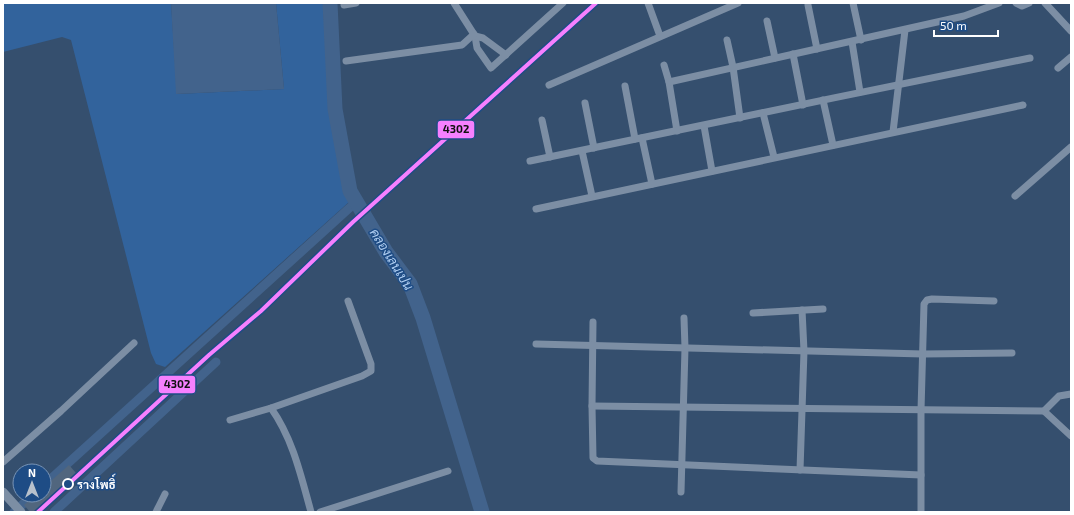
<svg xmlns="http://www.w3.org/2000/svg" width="1074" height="515" font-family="'Exo 2',Sarabun,sans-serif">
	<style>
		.green { fill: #32639c }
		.water { fill: #42638c }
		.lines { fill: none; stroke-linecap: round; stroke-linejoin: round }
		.canal { stroke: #42638c; stroke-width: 9 }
		.river { stroke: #42638c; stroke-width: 15 }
		.building { fill: #51667e }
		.minor { stroke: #7c8ea4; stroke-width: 7 }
		.tertiary { stroke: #7c8ea4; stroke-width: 9 }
		.rail-1-casing { stroke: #1e4c85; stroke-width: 7 }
		.rail-1 { stroke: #f680ff; stroke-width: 4 }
		.stop-dot { fill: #1e4c85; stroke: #fff; stroke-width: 2 }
		.labels { text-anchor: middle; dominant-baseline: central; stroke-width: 3; stroke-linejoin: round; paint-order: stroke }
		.stop-label { font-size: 12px; font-weight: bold; fill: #fff; stroke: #1e4c85; text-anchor: start }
		.water-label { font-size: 13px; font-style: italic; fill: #b1cff2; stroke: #1e4c85 }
		.line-badge { stroke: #1e4c85; stroke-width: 1.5 }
		.pale-badge-label { font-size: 11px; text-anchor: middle; font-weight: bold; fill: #111 }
	</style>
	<rect width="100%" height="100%" fill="#354f6e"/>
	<!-- green -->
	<polygon class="green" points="3,3 171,3 177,94 284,89 276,3 323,3 327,73 335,139 349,202 165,367 156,364 151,353 71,40 62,37 3,52"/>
	<!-- water -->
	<polygon class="water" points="171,3 276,3 284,89 176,94"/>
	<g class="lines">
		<!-- canal -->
		<g class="canal">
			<polyline points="44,485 356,202"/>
			<polyline points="14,512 33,495"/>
			<polyline points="54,512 216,362"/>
		</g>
		<!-- river -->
		<polyline class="river" points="330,3 335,109 350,191 386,252 410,284 423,318 482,512"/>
	</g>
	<!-- building -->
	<polygon class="building" points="69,465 76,473 33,512 30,512 24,505 35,495 44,495 44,487"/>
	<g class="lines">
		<!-- minor -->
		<g class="minor">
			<polyline points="454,3 475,36 477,48 491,68 563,3"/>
			<polyline points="648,3 660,36"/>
			<polyline points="853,3 861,40"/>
			<polyline points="1016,3 1022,6 1029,3"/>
			<polyline points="1045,3 1071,31"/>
			<polyline points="344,5 356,3"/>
			<polyline points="808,5 817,49"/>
			<polyline points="767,21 775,58"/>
			<polyline points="475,36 483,38 506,55"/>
			<polyline points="727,40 733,67 740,118"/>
			<polyline points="852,42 860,92"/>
			<polyline points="793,54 803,105"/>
			<polyline points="346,61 462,45 474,34"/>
			<polyline points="664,65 669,82 677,131"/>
			<polyline points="1058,68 1071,57"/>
			<polyline points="669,82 964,16 999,3"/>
			<polyline points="549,85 738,3"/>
			<polyline points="625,86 635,139"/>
			<polyline points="823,100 833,145"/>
			<polyline points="585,103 594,148"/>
			<polyline points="763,113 774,157"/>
			<polyline points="542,120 550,157"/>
			<polyline points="704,126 712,171"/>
			<polyline points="893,132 905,30"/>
			<polyline points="642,138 652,184"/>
			<polyline points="582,151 592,196"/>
			<path d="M 530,161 C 697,127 863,91 1030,58"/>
			<polyline points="1015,196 1071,147"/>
			<polyline points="536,209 1023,105"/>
			<polyline points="753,313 823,309"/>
			<polyline points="593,322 592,406 593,458 597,461 921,475"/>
			<polyline points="536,344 923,354 1012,353"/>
			<polyline points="592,406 1044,411 1071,436"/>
			<polyline points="271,408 362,376 371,371 371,364 348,301"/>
			<polyline points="1044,411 1059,396 1071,394"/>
			<path d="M 230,420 L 271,408 C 293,439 301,476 311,512"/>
			<polyline points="3,462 61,411 134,343"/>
			<polyline points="800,470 804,351 802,310"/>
			<polyline points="681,492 685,348 684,318"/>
			<polyline points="156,512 165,494"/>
			<polyline points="320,512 448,471"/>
			<polyline points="921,512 921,410 924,304 927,300 932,299 994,301"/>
		</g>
		<!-- tertiary -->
		<polyline class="tertiary" points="3,492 21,512"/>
		<!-- rail-1 casing -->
		<g class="rail-1-casing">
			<polyline id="rail-1" points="38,512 209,355 261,311 353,222 596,3"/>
		</g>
		<!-- rail-1 -->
		<use href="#rail-1" class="rail-1"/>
	</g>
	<!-- markers -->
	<circle class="stop-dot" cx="68" cy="484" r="5"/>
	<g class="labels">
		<!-- stop labels -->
		<g class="stop-label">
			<text x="77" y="484">รางโพธิ์</text>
		</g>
		<!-- water labels -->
		<g class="water-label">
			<text transform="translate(392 259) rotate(58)">คลองเลนเปน</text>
		</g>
	</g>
	<g class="line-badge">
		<rect x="437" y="120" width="38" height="19" rx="4" fill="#f680ff"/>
		<rect x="158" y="375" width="38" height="19" rx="4" fill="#f680ff"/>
	</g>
	<g class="pale-badge-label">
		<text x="456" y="133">4302</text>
		<text x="177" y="388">4302</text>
	</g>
	<!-- border -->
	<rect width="1074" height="515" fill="none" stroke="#ffffff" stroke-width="8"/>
	<!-- north arrow -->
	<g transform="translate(32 483)"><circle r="19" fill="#1e4c85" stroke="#7894b6"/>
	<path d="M0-3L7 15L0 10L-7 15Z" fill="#b8c1cc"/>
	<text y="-6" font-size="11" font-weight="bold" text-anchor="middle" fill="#ffffff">N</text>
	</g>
	<!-- scale -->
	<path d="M934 30v6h64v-6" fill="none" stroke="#ffffff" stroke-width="2"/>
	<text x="940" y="30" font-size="12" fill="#ffffff" stroke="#1e4c85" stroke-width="3" paint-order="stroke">50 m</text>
</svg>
